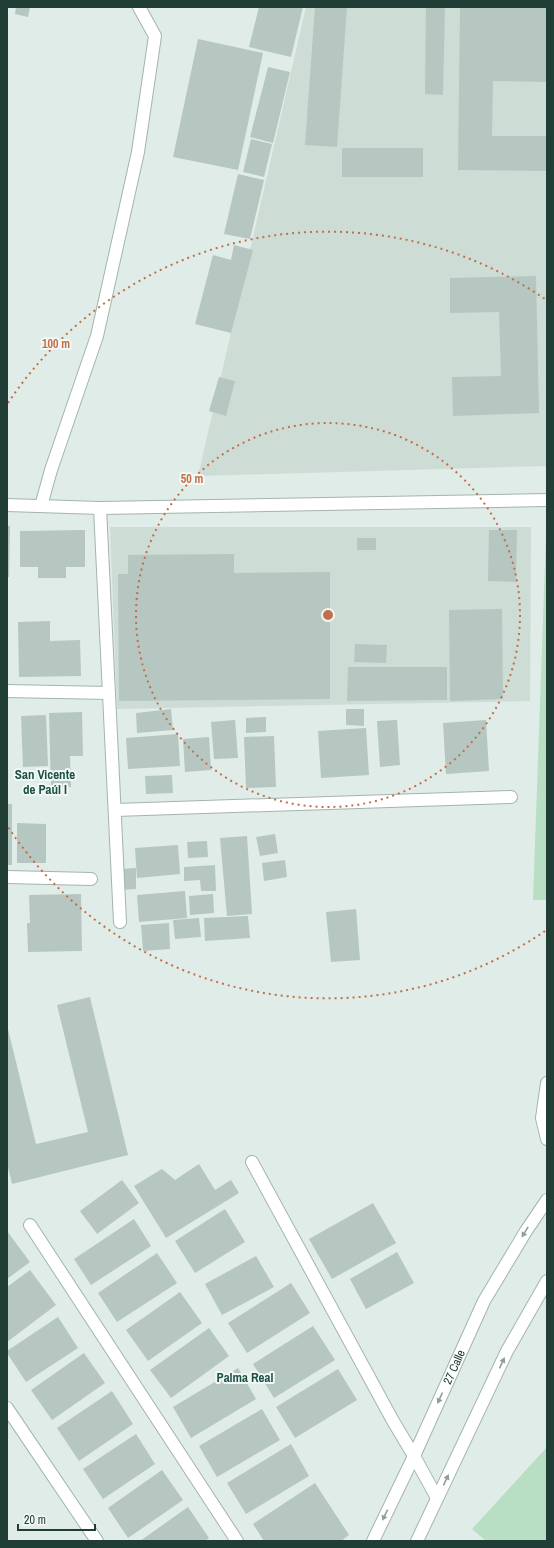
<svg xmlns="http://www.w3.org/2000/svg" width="554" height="1548" font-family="'Archivo Narrow',sans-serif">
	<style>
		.built { fill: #cedcd6 }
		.green { fill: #b8dec3 }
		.building { fill: #b5c7c0 }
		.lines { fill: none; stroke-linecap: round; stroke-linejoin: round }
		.minor-casing { stroke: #a3b4ae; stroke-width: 14 }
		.minor { stroke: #fff; stroke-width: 12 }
		.oneway { fill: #909e9a }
		.ring { fill: none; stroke: #c36e4a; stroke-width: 2; stroke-dasharray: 2 4 }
		.labels { text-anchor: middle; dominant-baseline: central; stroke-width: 4; stroke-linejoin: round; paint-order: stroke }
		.street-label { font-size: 12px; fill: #203d36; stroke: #f1f8f5 }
		.neighbourhood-label { font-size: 13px; font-weight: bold; fill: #1b5045; stroke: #f1f8f5 }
		.centre { fill: #c36e4a; stroke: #f1f8f5; stroke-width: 2 }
		.ring-label { font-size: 12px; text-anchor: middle; font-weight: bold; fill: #c36e4a; stroke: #f1f8f5; stroke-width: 4; stroke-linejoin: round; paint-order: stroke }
	</style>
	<rect width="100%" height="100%" fill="#e0ece7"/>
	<!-- built -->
	<g class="built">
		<polygon points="306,7 547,7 547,466 198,476"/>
		<polygon points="110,527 531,527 530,701 117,709"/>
	</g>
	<!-- green -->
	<g class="green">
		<polygon points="546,534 547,534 547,900 533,900"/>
		<polygon points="547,1447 547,1541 486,1541 472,1529"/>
	</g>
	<!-- building -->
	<g class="building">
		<polygon points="16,7 30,7 28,17 15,14"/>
		<polygon points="259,7 303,7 291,57 249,47"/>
		<polygon points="315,7 347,7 337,147 305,145"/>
		<polygon points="426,7 445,7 443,95 425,94"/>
		<polygon points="460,7 547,7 547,82 493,81 492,136 547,136 547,171 458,170"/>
		<polygon points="198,39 263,53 238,170 173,157"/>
		<polygon points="268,67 290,72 273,143 250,137"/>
		<polygon points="251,139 272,144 264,177 243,172"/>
		<rect x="342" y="148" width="81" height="29"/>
		<polygon points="238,174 264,180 250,239 224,234"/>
		<polygon points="234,245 253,250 231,333 195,324 213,255 231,260"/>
		<polygon points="536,276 539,413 453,416 452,377 501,376 499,312 450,313 450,278"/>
		<polygon points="219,377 235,381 226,416 209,411"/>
		<polygon points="7,526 10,526 9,577 7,577"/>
		<polygon points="85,530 85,567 66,567 66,578 38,578 38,567 20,567 20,531"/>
		<polygon points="489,530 517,530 516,582 488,581"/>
		<rect x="357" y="538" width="19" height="12"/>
		<polygon points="234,554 234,573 330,572 330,699 119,701 118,574 128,574 128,555"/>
		<polygon points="502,609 503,699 450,701 449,610"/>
		<polygon points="50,621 50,641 80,640 81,676 19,677 18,622"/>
		<polygon points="355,644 387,645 386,663 354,662"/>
		<polygon points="348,667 447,667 447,700 347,701"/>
		<polygon points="171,709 173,730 137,733 136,713"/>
		<polygon points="346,709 364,709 364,726 346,725"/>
		<polygon points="82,712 83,756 70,756 71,787 51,788 49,713"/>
		<polygon points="46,715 48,766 23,767 21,716"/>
		<polygon points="266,717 266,732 246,733 246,718"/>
		<polygon points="235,720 238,758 214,759 211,722"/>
		<polygon points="397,720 400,765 380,767 377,721"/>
		<polygon points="486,720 489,771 446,774 443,723"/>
		<polygon points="366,728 369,775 321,778 318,731"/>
		<polygon points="178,734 180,766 128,769 126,738"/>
		<polygon points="274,736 276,787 246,788 244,737"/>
		<polygon points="209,737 211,770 185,772 183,739"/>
		<polygon points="172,775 173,793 146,794 145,776"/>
		<rect x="7" y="804" width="5" height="61"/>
		<polygon points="17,823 46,824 46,863 17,863"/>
		<polygon points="275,834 278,853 260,856 256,837"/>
		<polygon points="247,836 252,914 227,916 220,838"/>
		<polygon points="207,841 208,857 188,858 187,842"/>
		<polygon points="178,845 180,874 137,878 135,848"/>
		<polygon points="285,860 287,877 264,881 262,863"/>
		<polygon points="215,865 216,891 201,891 200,880 184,881 184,867"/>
		<polygon points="136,868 136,889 120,890 119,869"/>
		<polygon points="185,891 187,918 139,922 137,895"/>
		<polygon points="81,894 82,951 28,952 27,923 30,923 29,895"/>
		<polygon points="213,894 214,913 190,915 189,896"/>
		<polygon points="356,909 360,960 331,962 326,912"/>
		<polygon points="248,916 250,938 205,941 204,918"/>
		<polygon points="199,918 201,937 175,939 173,920"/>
		<polygon points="169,923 170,949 143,951 141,925"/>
		<polygon points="90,997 128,1155 12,1184 7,1163 7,1025 36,1144 88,1132 57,1005"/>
		<polygon points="199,1164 215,1190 231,1180 239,1193 166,1238 134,1186 162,1169 175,1180"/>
		<polygon points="122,1180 139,1203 97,1234 80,1211"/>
		<polygon points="373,1203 396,1243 332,1279 309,1239"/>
		<polygon points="225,1209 245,1242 195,1273 175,1241"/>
		<polygon points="134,1219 151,1246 91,1285 74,1259"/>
		<polygon points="7,1231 30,1262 7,1279"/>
		<polygon points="397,1252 414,1283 366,1309 350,1279"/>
		<polygon points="157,1253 177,1283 117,1322 98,1293"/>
		<polygon points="256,1256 274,1287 222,1315 205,1284"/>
		<polygon points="30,1270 56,1305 7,1342 7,1287"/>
		<polygon points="291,1283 310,1313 247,1353 228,1323"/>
		<polygon points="180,1292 202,1323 148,1361 126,1330"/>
		<polygon points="58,1317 78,1348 26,1382 7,1353 7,1351"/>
		<polygon points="313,1326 335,1360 274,1398 253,1364"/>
		<polygon points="209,1328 229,1356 171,1398 150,1370"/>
		<polygon points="84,1353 105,1383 52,1420 31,1390"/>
		<polygon points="238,1368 256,1399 191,1438 173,1407"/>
		<polygon points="338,1369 357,1400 295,1438 276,1407"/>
		<polygon points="112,1391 133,1424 79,1461 57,1428"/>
		<polygon points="262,1409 280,1440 217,1477 199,1446"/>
		<polygon points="136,1434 155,1464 103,1499 83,1469"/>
		<polygon points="291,1444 309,1476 246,1514 227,1483"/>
		<polygon points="162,1470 183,1500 128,1538 108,1508"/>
		<polygon points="315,1483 349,1535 341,1541 264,1541 253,1524"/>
		<polygon points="188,1507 209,1538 205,1541 140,1541"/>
	</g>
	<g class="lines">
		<!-- minor casing -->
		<g class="minor-casing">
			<g id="minor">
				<polyline points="7,505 100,508 547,500"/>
				<polyline points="41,506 51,470 97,336 138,152 155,36 139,7"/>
				<polyline points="100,508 120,922"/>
				<polyline points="7,691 109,693"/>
				<polyline points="115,810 511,797"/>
				<polyline points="7,877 91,879"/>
				<polyline points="547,1083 542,1118 547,1139"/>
				<polyline points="252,1162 393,1421 414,1456 437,1498"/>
				<polyline points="30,1225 237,1541"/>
				<polyline points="7,1408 97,1541"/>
				<path id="s1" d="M 373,1541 L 414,1456 L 484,1301 L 526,1231 L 547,1200"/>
				<polyline points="417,1541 507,1351 547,1281"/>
			</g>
		</g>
		<!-- minor -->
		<use href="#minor" class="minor"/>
	</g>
	<!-- one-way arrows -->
	<defs><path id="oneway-solid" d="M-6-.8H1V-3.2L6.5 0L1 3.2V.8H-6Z"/></defs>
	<g class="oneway">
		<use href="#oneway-solid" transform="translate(525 1232) rotate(122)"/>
		<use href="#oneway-solid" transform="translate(502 1363) rotate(-65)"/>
		<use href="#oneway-solid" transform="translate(440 1398) rotate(114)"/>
		<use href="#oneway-solid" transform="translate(446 1480) rotate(-65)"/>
		<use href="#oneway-solid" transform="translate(385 1515) rotate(116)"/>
	</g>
	<!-- distance rings -->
	<g class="ring">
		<circle cx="328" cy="615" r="192"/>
		<path d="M545 931A384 384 0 0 1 8 827M8 403A384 384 0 0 1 545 299"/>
	</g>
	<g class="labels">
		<!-- street labels -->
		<g class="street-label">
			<text stroke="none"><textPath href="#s1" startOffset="192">27 Calle</textPath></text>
		</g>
		<!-- neighbourhood labels -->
		<g class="neighbourhood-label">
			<text x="45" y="774">San Vicente<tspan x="45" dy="15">de Paúl I</tspan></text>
			<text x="245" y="1377">Palma Real</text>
		</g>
	</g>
	<circle cx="328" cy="615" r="6" class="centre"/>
	<g class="ring-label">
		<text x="56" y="348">100 m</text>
		<text x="192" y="483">50 m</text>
	</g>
	<!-- border -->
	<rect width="554" height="1548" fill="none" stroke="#203d36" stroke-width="16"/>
	<!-- scale -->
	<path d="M18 1524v6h77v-6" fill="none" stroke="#203d36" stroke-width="2"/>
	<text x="24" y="1524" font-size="12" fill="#203d36" stroke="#f1f8f5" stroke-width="3" paint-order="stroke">20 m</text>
</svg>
